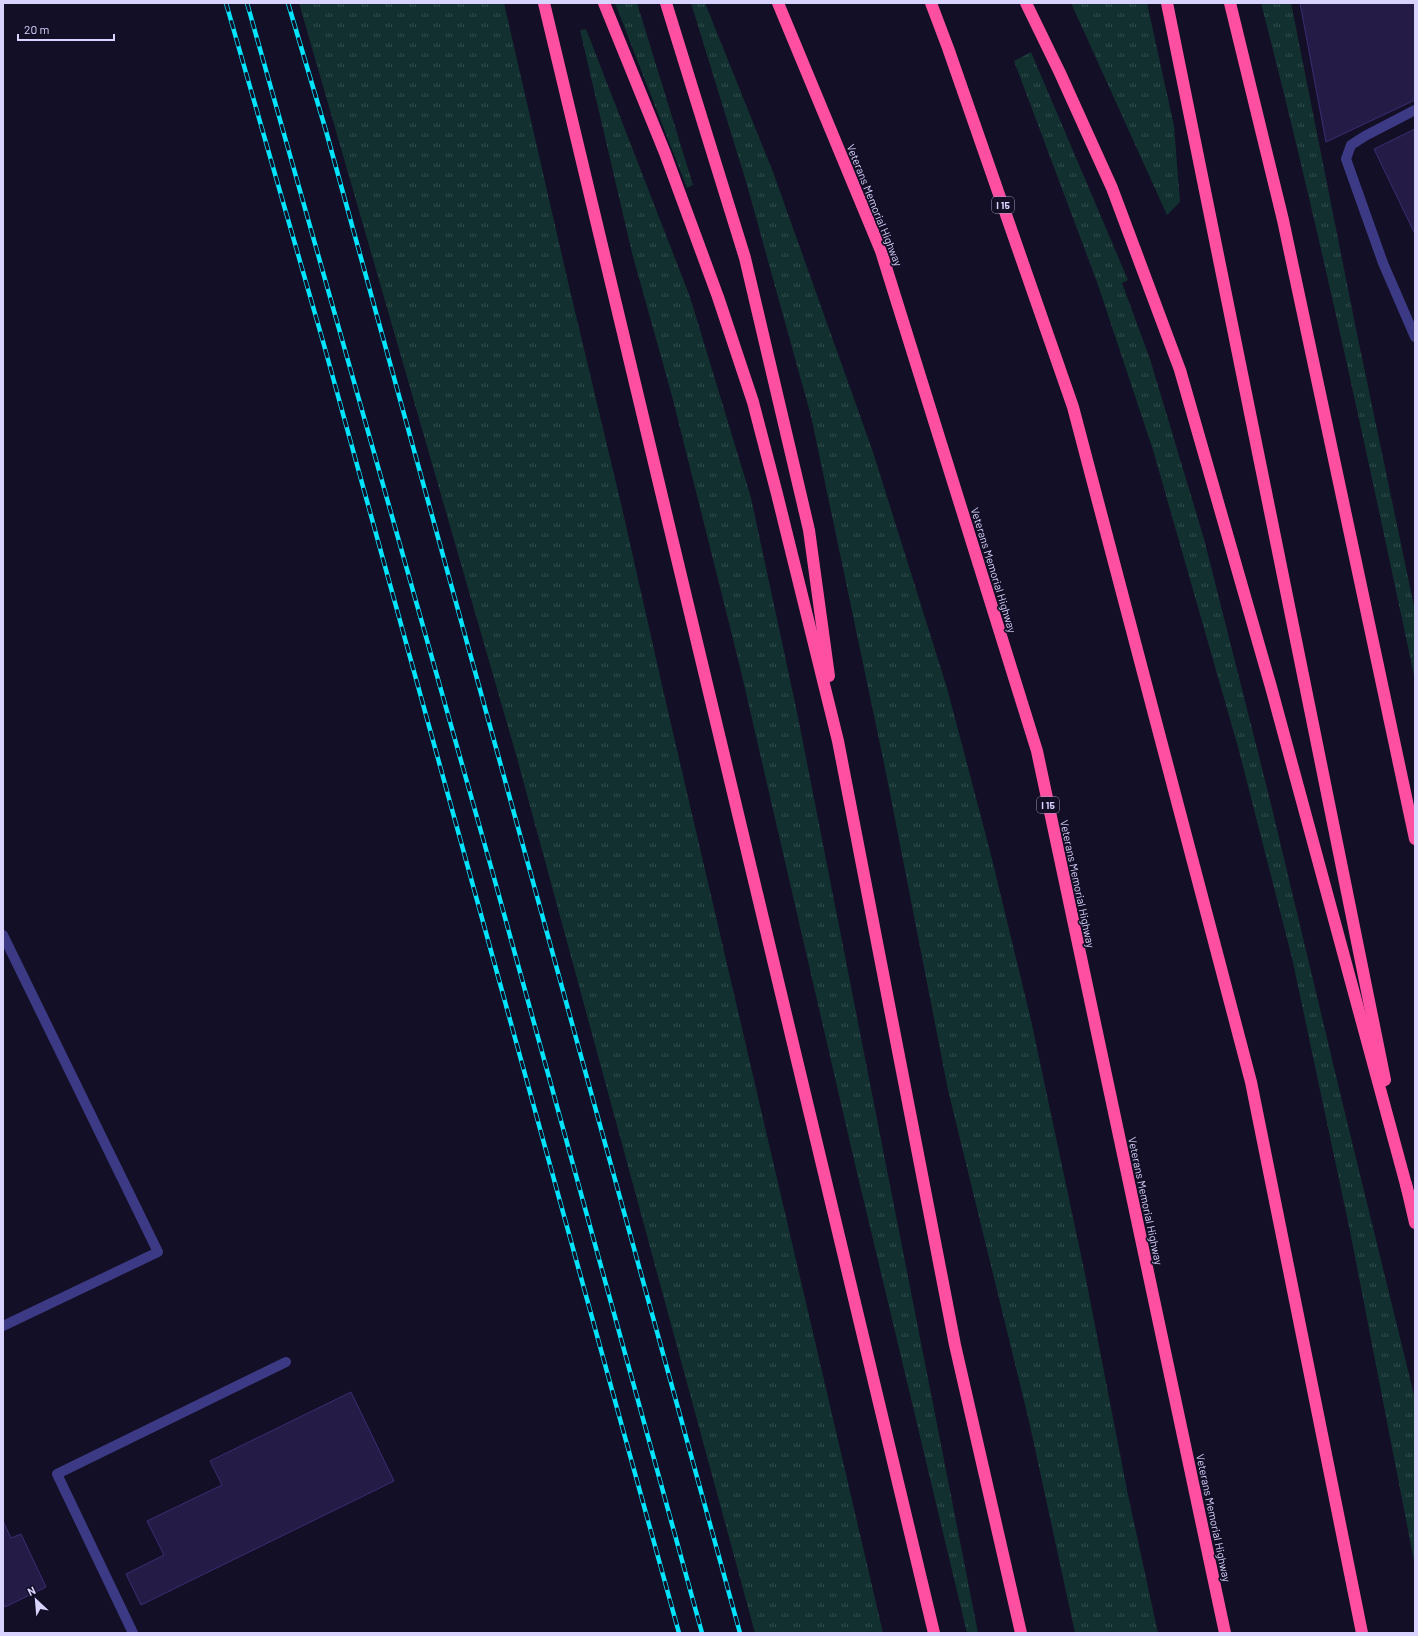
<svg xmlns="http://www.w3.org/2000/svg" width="1418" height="1636" font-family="Barlow,sans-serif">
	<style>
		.grass { fill: url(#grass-tufts) }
		.building { fill: #241b47; stroke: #3b2d73 }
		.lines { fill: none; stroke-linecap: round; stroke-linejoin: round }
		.minor { stroke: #3d3a85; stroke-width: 10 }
		.highway { stroke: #ff4fa3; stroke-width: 12 }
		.rail-casing { stroke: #00e5ff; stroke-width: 4.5 }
		.rail { stroke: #130f26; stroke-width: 3; stroke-dasharray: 9; stroke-linecap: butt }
		.labels { text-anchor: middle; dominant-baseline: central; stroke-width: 3.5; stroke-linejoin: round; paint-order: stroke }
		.shield { fill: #130f26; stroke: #9e99be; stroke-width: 1 }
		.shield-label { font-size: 10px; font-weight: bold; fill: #d9d4ff }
		.street-label { font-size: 11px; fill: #d9d4ff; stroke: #130f26 }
	</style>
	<defs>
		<pattern id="grass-tufts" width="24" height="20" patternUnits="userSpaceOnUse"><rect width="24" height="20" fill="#12302f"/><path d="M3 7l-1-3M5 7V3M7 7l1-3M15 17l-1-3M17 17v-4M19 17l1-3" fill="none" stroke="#344d4e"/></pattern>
	</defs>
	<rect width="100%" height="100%" fill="#130f26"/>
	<!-- grass -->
	<g class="grass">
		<polygon points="299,3 504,3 568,282 622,508 664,694 883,1633 755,1633 517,758"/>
		<polygon points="615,3 637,3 693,185 687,188"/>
		<polygon points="691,3 705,3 773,172 873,452 947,688 990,851 1031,1020 1085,1274 1128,1495 1158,1633 1075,1633 1029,1421 948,1090 885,768 811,416 747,185"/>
		<polygon points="1071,3 1147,3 1174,126 1180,202 1167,215"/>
		<path d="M 1261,3 L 1291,3 L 1356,329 L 1415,611 L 1415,680 C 1367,454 1319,227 1261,3 Z"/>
		<polygon points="586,29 690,297 751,498 797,712 978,1633 967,1633 854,1160 740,667 672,396 632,253 580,30"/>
		<polygon points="1031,52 1128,280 1122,283 1150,359 1204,539 1270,800 1343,1105 1415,1399 1415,1566 1350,1231 1292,958 1238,747 1153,450 1097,282 1014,61"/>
	</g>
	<!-- building -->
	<g class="building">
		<polygon points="1300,3 1415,3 1415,100 1326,142"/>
		<polygon points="1415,129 1415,234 1374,149"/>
		<polygon points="351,1392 394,1481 141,1605 126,1574 164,1555 147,1521 222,1485 210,1461"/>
		<polygon points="3,1521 11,1538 21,1534 46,1587 5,1607 3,1603"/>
	</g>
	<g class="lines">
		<!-- minor -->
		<g class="minor">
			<polyline points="1415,110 1365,136 1351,145 1346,159 1383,263 1415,337"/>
			<polyline points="3,935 158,1252 3,1326"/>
			<polyline points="133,1633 57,1474 286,1362"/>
		</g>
		<!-- highway -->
		<g class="highway">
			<polyline points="544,3 934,1633"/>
			<polyline points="604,3 665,153 718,297 753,402 777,494 838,741 955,1345 1021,1633"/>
			<polyline points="666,3 745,258 809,530 829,676"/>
			<polyline points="778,3 881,251 1037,751 1225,1633"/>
			<polyline points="931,3 948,48 1073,407 1251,1082 1362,1633"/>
			<polyline points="1026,3 1060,73 1112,188 1180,370 1271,687 1408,1192"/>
			<polyline points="1167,3 1385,1080"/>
			<polyline points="1230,3 1283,220 1415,839"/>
			<polyline points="1406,1184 1415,1223"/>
		</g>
		<!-- rail casing -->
		<g class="rail-casing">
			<g id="rail">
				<polyline points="226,3 324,345 679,1633"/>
				<polyline points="247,3 493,874 702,1633"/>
				<polyline points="288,3 326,131 740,1633"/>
			</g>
		</g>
		<!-- rail -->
		<use href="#rail" class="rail"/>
	</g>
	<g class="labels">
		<!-- shield labels -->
		<g class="shield">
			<rect x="992" y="197" width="22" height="16" rx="3"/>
			<rect x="1037" y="797" width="22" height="16" rx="3"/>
		</g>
		<g class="shield-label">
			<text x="1003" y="205">I 15</text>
			<text x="1048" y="805">I 15</text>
		</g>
		<!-- street labels -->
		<g class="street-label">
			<text transform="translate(875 205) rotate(68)">Veterans Memorial Highway</text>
			<text transform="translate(994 570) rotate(73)">Veterans Memorial Highway</text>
			<text transform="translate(1078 884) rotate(78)">Veterans Memorial Highway</text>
			<text transform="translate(1146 1201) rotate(78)">Veterans Memorial Highway</text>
			<text transform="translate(1214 1518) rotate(78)">Veterans Memorial Highway</text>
		</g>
	</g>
	<!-- border -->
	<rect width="1418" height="1636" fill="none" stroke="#d9d4ff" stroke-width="8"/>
	<!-- north arrow -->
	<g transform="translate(36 1600) rotate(334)" stroke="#130f26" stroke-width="3" paint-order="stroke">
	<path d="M0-3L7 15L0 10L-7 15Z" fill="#d9d4ff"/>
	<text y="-6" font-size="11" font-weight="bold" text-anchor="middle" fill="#d9d4ff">N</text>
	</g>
	<!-- scale -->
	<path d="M18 34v6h96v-6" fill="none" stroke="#d9d4ff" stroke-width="2"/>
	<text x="24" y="34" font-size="12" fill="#d9d4ff" stroke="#130f26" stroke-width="3" paint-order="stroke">20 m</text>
</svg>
